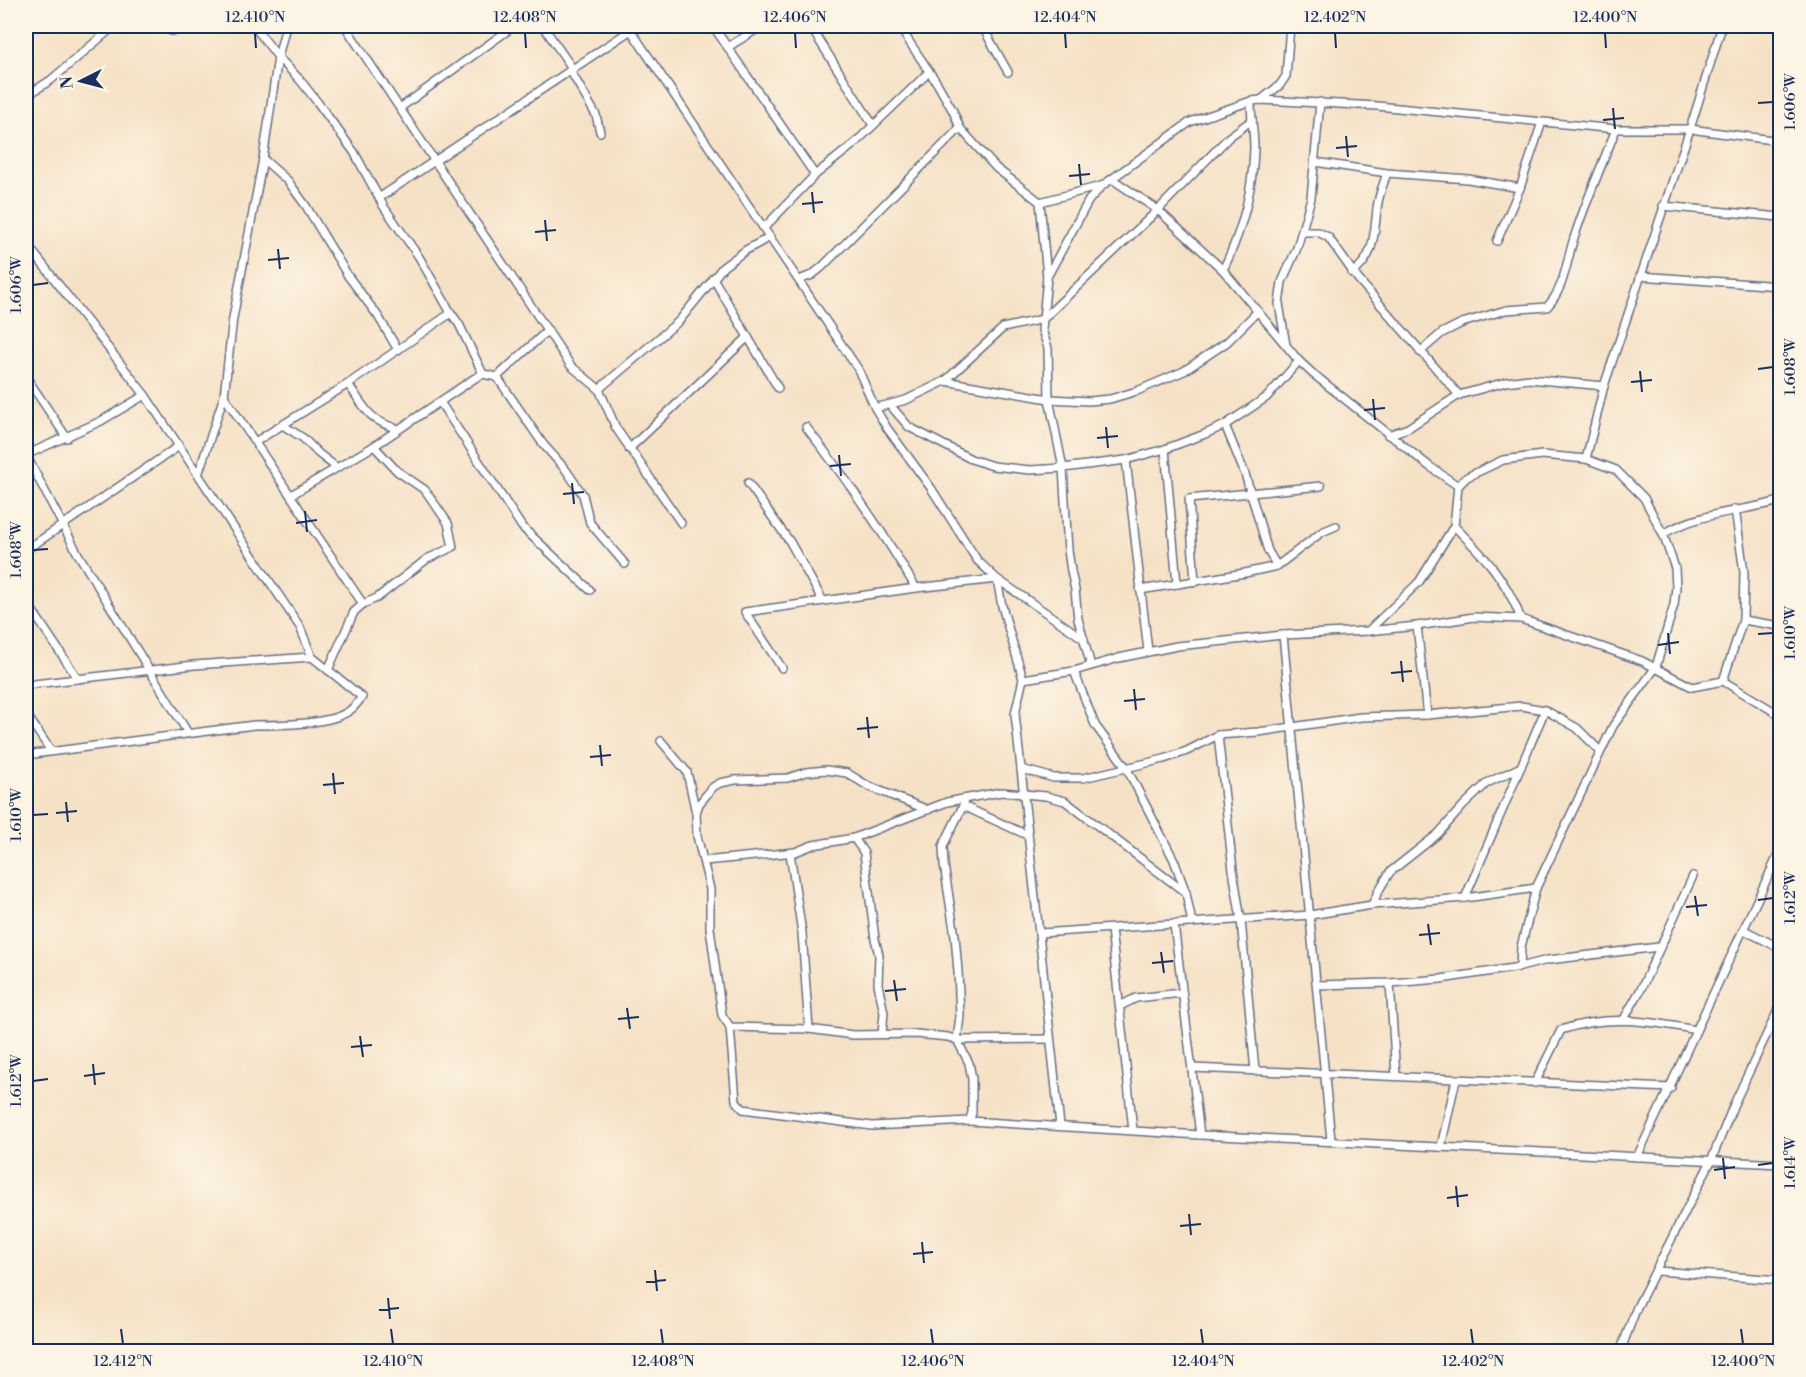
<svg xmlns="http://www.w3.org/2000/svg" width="1806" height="1377" font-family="'Libre Bodoni',serif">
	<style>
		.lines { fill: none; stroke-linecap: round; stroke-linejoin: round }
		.street-casing { stroke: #676d82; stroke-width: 10 }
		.primary-casing { stroke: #676d82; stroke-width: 14 }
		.street { stroke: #fff; stroke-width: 7 }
		.primary { stroke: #febb71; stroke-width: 10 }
		.ticks { fill: none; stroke: #1b2f5e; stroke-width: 2 }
		.neatline { fill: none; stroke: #1b2f5e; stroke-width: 2 }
		.ticks-label { font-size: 15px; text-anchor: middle; fill: #1b2f5e }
	</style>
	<rect width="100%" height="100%" fill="#fcf5e5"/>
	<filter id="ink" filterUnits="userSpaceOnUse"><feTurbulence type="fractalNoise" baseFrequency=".0167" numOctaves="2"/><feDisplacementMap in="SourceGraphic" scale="12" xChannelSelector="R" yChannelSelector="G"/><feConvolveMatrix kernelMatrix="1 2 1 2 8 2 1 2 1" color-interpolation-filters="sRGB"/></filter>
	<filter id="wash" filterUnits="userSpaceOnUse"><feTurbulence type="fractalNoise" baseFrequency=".008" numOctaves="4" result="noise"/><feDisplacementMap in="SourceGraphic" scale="24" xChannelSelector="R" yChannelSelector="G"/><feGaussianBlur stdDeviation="1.35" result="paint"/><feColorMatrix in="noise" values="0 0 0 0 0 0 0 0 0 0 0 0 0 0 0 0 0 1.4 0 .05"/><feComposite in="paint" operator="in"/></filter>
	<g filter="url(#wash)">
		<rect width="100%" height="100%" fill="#f5e1c6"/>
	</g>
	<g filter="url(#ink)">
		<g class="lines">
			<!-- street casing -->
			<g class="street-casing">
				<g id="street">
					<polyline points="165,26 171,31 180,30 185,26"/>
					<polyline points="254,26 278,57 300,80 318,103 354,152 384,207 419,257 451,313 459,324 483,374"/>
					<polyline points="345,26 571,366 599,389 616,428 681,523"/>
					<polyline points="543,26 572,68"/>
					<polyline points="628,26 858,369 875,408 887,428 931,488 977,560 997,579 1002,606 1023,679 1015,714 1060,1126"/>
					<polyline points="713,26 815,175"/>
					<polyline points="810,26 873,125"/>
					<polyline points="903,26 904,34 937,83 953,111 960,128 996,168 1040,202 1047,277 1042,330 1048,348 1049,399 1063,468 1068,550 1071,571 1075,590 1078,619 1091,666"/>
					<polyline points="982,26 1008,72"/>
					<polyline points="1064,26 1069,29"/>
					<polyline points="728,47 762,26"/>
					<polyline points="570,70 596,115 600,132"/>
					<polyline points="26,96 51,80 114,26"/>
					<polyline points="1261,100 1280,85 1286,76 1290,26"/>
					<path d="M 1251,101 C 1251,117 1254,133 1254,148 C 1253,190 1241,233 1223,270 L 1299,361 L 1312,373 L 1429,466 L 1458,486"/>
					<polyline points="400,108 514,26"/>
					<polyline points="263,159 288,181 306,206 348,276 378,316 398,350"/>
					<polyline points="1315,162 1387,173 1468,179 1520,188"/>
					<polyline points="1112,179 1158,210 1223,270"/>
					<polyline points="379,198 637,26"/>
					<polyline points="1040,202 1101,186"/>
					<polyline points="1663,206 1780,217"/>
					<polyline points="764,228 815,175 854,144 929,72"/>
					<polyline points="1302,232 1318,232 1328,237 1358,279 1459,395"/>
					<polyline points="1497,241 1520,188 1542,122"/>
					<path d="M 26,243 L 145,395 L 300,627 L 312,657 L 362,697 C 358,702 354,708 349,711 C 329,725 278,725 254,725 L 26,755"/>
					<path d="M 1352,273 C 1375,258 1374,233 1377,209 C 1378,197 1383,185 1387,173"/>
					<polyline points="1640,276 1780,286"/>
					<polyline points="1047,277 1089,200 1102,186 1190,122 1251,101 1261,100 1377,106 1616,129 1690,129 1780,141"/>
					<polyline points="713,278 778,388"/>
					<polyline points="799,280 812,275 822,267 960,128"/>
					<polyline points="1286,345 1279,304 1282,282 1297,248 1311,198 1320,102"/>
					<path d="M 1420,352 L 1442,333 L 1462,323 L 1506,310 L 1547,307 C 1565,288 1566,262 1574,238 C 1586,201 1602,165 1616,129"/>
					<polyline points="26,377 67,438"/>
					<polyline points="497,377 543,444 566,470 583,495 590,523 625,564"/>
					<polyline points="945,381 1003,328 1043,319 1158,210 1229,137 1252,120"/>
					<path d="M 348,384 C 366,409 368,420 398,429"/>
					<polyline points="599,389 679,321 723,267 746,250 770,237"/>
					<polyline points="224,396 363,604"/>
					<polyline points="440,402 522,527 590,590"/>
					<polyline points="890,405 909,427 971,459 993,466 1030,470 1063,468 1126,460 1165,449 1205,434 1225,425 1267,397 1299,361"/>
					<polyline points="875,408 906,400 945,381 1049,399 1089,401 1110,399 1137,391 1184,371 1227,342 1258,311"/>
					<polyline points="1225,425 1245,474 1268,551 1277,566"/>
					<polyline points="284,426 303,438 319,454 336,467"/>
					<path d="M 806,427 C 846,478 883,532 916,588"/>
					<polyline points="1388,435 1408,428 1459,395 1506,382 1529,379 1604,386"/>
					<polyline points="255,442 348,384 451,313"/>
					<polyline points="629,449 748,337"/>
					<polyline points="1165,449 1177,584"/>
					<polyline points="26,455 78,554 188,733"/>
					<polyline points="26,455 101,421 145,395"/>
					<polyline points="1586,459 1604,386 1690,129 1722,26"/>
					<polyline points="1126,460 1148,651"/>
					<polyline points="198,475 224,396 233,318 263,159 278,57 286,26"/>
					<polyline points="748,483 790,542 823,601"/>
					<polyline points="291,495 374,446 475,378 483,374 497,377 548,330"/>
					<path d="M 1663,534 C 1700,512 1740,512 1780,501"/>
					<polyline points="26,550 179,446"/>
					<polyline points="1195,582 1189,499 1321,486"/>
					<polyline points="1140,590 1245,573 1277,566 1322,532 1336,526"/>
					<polyline points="26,601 78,679"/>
					<polyline points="1743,620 1780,626"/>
					<polyline points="1417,626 1427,715"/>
					<polyline points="1368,631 1419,582 1454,526"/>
					<polyline points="1283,635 1331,1140"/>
					<polyline points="782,668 745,612 916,588 997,579 1084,639"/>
					<polyline points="328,670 354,612 363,604 377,598 427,559 453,547 448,523 425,490 397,471 374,446"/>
					<polyline points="1074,671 1095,725 1126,767 1174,860 1186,893 1192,923"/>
					<polyline points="1023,679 1074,671 1119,658 1177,646 1283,635 1368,631 1417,626 1474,617 1521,619 1642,661 1692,687 1723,681 1780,715"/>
					<polyline points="1723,681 1743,620 1744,572 1735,509"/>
					<polyline points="26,685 194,665 312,657"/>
					<polyline points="26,714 51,751"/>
					<polyline points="1218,735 1233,870 1241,920 1255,1071"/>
					<polyline points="661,741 687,772 696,813 697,836 710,889 710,928 722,1015 730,1027 809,1029 853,1035 916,1034 948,1037 957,1040 1050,1039"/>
					<polyline points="1021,769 1054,778 1083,778 1164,759 1187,751 1218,735 1258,732 1361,717 1427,715 1521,706 1545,710 1577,728 1600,751"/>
					<polyline points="963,806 1027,835"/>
					<polyline points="696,813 699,804 713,787 720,783 735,780 788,778 806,772 826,770 847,773 868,786 928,810"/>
					<polyline points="854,838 864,853 875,939 879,955 878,984 884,1013 882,1034"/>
					<polyline points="790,853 802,933 809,1029"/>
					<polyline points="704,861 795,852 813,845 854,838 947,802 1001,792 1046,796 1065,801 1186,893"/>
					<polyline points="1465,898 1545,710"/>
					<polyline points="1372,905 1379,890 1390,872 1438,834 1463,806 1487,783 1521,767"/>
					<polyline points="1174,924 1200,1135"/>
					<polyline points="1111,929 1133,1130"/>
					<polyline points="1744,930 1780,948"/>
					<polyline points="1040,933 1310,915 1372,905 1465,898 1536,888"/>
					<path d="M 1520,967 L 1521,947 L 1536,888 L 1613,726 L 1656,667 L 1674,605 L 1676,587 L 1675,568 L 1663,534 L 1644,498 L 1616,470 L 1586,459 L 1542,455 L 1503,460 L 1467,477 L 1458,486 L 1454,526 C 1484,556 1506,578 1521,619"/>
					<polyline points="1390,983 1396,1076"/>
					<polyline points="1317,985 1390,983 1441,979 1520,967 1548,960 1659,947"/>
					<polyline points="1120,1006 1136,998 1182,993"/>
					<polyline points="1624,1019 1641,989 1693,876"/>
					<polyline points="730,1027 736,1101 743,1109 872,1126 969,1121 972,1113 972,1079 969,1063 957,1040 960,1016 958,971 955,936 944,865 943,846 963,806 964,799"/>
					<polyline points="1192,1068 1671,1088"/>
					<path d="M 1535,1083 L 1561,1030 C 1606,1014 1650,1021 1696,1030"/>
					<polyline points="969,1121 1200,1135 1780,1164"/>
					<polyline points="1441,1147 1456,1079"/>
					<polyline points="1637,1157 1780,851"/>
					<polyline points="1657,1271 1780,1280"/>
					<polyline points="1620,1352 1637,1307 1711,1161 1734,1104 1780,1006"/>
				</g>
			</g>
			<!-- primary casing -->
			<g class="primary-casing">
				<polyline id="primary" points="1780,1352 1780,1350"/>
			</g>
			<!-- street -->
			<use href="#street" class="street"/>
			<!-- primary -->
			<use href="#primary" class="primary"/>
		</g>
	</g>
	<!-- ticks -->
	<path class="ticks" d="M 255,33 L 256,48M 525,33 L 526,48M 795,33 L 796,48M 1065,33 L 1066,48M 1335,33 L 1336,48M 1605,33 L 1606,48M 1758,103 L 1773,102M 1613,108 L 1615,129M 1603,120 L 1624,118M 1346,136 L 1348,157M 1336,148 L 1357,146M 1079,164 L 1081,185M 1069,176 L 1090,174M 812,192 L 814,213M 802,204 L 823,202M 545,220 L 547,241M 535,232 L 556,230M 278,249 L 280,269M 268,260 L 289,258M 33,285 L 48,283M 1758,369 L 1773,367M 1640,371 L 1642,392M 1631,382 L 1652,380M 1373,399 L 1375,420M 1364,410 L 1385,408M 1106,427 L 1108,448M 1097,438 L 1118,436M 839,455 L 841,476M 830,466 L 851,464M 572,483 L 574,504M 563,494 L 584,492M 305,511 L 307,532M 296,523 L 317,520M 33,550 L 48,549M 1668,633 L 1670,654M 1758,634 L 1773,633M 1658,645 L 1679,642M 1401,661 L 1403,682M 1391,673 L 1412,671M 1134,689 L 1136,710M 1124,701 L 1145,699M 867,717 L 869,738M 857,729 L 878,727M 600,745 L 602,766M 590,757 L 611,755M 333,773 L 335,794M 323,785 L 344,783M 66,802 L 68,822M 56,813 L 77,811M 33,815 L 48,814M 1695,896 L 1698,916M 1758,900 L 1773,898M 1686,907 L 1707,905M 1428,924 L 1431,945M 1419,935 L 1440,933M 1161,952 L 1164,973M 1152,963 L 1173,961M 894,980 L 897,1001M 885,991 L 906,989M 627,1008 L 630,1029M 618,1019 L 639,1017M 360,1036 L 363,1057M 351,1047 L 372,1045M 93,1064 L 95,1085M 84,1076 L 105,1073M 33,1081 L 48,1079M 1723,1158 L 1725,1179M 1758,1165 L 1773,1163M 1714,1170 L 1735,1167M 1456,1186 L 1458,1207M 1447,1198 L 1468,1195M 1189,1214 L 1191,1235M 1180,1226 L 1201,1224M 922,1242 L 924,1263M 913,1254 L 933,1252M 655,1270 L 657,1291M 646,1282 L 666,1280M 388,1298 L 390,1319M 379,1310 L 399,1308M 121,1329 L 123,1344M 391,1329 L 393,1344M 661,1329 L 663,1344M 931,1329 L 933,1344M 1201,1329 L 1203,1344M 1471,1329 L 1473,1344M 1741,1329 L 1743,1344"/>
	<!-- margin -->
	<rect width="1806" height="1377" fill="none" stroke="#fcf5e5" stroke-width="66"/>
	<!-- north arrow -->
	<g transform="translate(81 81) rotate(264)" stroke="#fcf5e5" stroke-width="4.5" paint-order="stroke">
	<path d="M0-4.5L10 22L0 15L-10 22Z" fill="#1b2f5e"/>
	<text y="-9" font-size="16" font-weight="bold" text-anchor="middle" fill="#1b2f5e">N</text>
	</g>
	<rect x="33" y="33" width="1740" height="1311" class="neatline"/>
	<g class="ticks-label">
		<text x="255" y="22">12.410°N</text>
		<text x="525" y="22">12.408°N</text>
		<text x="795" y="22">12.406°N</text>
		<text x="1065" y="22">12.404°N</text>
		<text x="1335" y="22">12.402°N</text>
		<text x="1605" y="22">12.400°N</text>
		<text transform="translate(1790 102) rotate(-90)" y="5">1.606°W</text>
		<text transform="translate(16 285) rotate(-90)" y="5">1.606°W</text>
		<text transform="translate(1790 367) rotate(-90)" y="5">1.608°W</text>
		<text transform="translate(16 550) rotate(-90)" y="5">1.608°W</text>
		<text transform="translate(1790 633) rotate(-90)" y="5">1.610°W</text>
		<text transform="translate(16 815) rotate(-90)" y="5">1.610°W</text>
		<text transform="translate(1790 898) rotate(-90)" y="5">1.612°W</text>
		<text transform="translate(16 1081) rotate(-90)" y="5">1.612°W</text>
		<text transform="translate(1790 1163) rotate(-90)" y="5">1.614°W</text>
		<text x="123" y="1366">12.412°N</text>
		<text x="393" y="1366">12.410°N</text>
		<text x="663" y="1366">12.408°N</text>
		<text x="933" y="1366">12.406°N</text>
		<text x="1203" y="1366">12.404°N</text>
		<text x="1473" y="1366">12.402°N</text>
		<text x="1743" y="1366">12.400°N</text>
	</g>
</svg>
